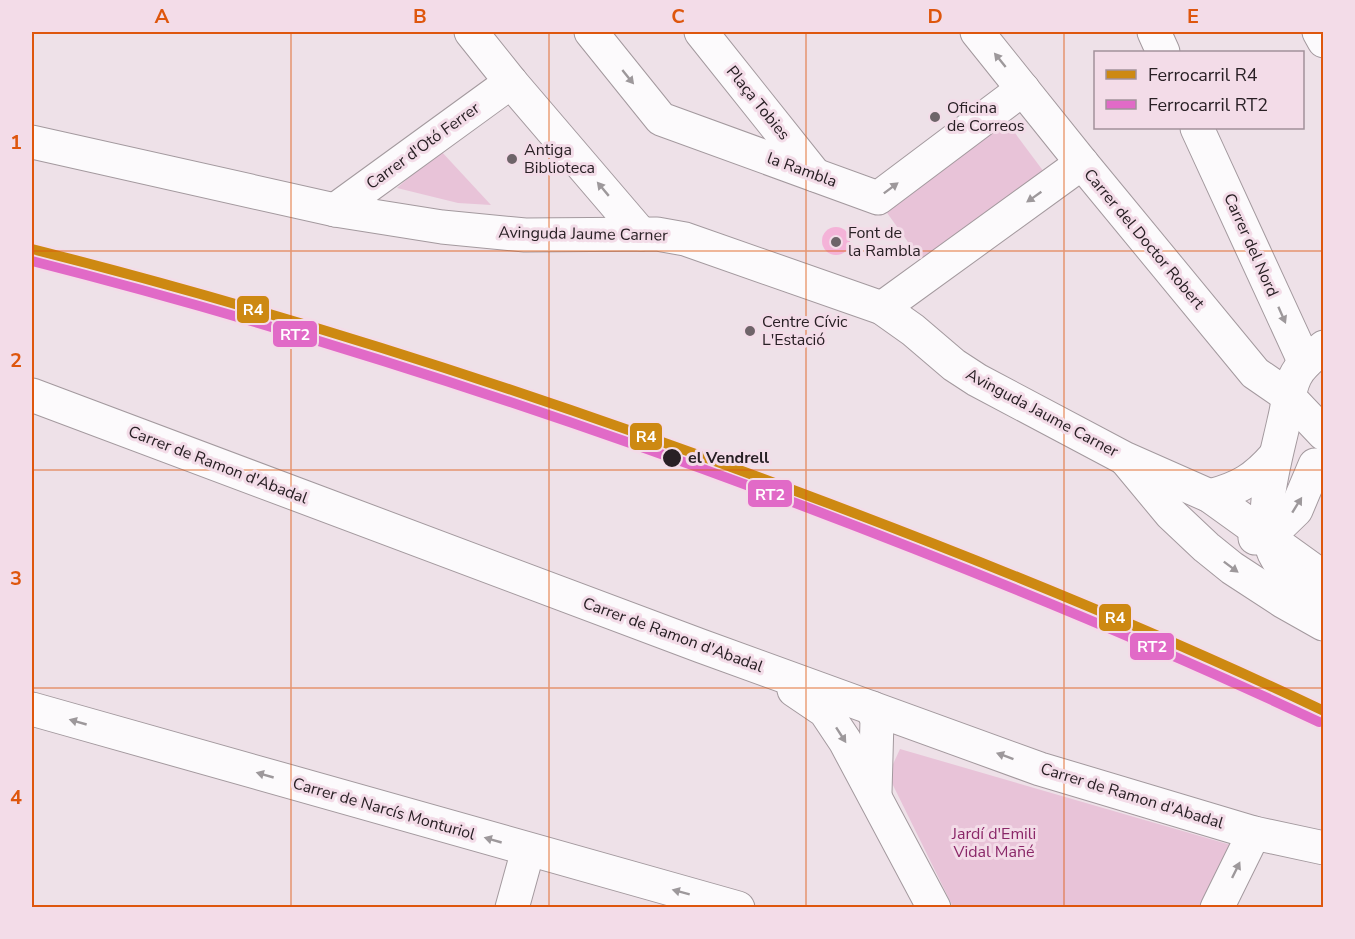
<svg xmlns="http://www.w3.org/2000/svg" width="1355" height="939" font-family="'Nunito Sans',sans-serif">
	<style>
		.green { fill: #e8c3d8 }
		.water { fill: #f4b3d8 }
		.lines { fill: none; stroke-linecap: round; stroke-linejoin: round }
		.minor-casing { stroke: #a3999e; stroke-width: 35 }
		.minor { stroke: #fcfafc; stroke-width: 33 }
		.rail-1-casing { stroke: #f3dce8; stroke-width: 15 }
		.rail-2-casing { stroke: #f3dce8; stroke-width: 15 }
		.rail-1 { stroke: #cd8912; stroke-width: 10 }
		.rail-2 { stroke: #e16ac7; stroke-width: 10 }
		.oneway { fill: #9d989b }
		.grid { fill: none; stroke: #de560d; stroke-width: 1.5; stroke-opacity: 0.55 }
		.poi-dot { fill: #6e6469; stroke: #f3dce8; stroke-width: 2 }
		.stop-dot { fill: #292025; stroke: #f3dce8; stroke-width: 2 }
		.labels { text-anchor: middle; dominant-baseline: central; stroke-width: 6; stroke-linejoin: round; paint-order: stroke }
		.street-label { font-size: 16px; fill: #292025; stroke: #f3dce8 }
		.poi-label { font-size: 16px; fill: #292025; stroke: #f3dce8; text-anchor: start }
		.stop-label { font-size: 16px; font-weight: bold; fill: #292025; stroke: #f3dce8; text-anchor: start }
		.park-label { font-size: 16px; fill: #8a2768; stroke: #f3dce8 }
		.line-badge { stroke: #f3dce8; stroke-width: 2 }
		.badge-label { font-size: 16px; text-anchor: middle; font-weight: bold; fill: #fff }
		.neatline { fill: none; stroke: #de560d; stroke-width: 2 }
		.grid-label { font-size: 20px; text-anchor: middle; font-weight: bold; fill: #de560d }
	</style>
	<rect width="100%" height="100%" fill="#eee1e8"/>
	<!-- green -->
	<g class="green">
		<polygon points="1006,121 1044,172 923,263 885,210"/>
		<polygon points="440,150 491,205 458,203 397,188"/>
		<polygon points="900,749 1231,845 1203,907 953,907 888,775"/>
	</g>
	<!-- water -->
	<circle class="water" cx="836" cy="241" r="14"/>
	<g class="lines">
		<!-- minor casing -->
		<g class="minor-casing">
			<g id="minor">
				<polyline points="471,32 511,82 641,234"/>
				<polyline points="591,32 661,119 878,198 1023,89"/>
				<polyline points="701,32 815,175"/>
				<polyline points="977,32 1082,163 1255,373 1287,395 1324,434"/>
				<polyline points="1154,32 1163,52"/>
				<polyline points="1319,32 1324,41"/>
				<polyline points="1197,128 1305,363"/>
				<polyline points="32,142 335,210 442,227 525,235 657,234 685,239 882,308 913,330 954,365 977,380 1124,458 1210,496 1324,578"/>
				<polyline points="335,210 511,82"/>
				<polyline points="882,308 1082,163"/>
				<path d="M 1324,347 C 1313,356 1301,364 1295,377 C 1288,392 1288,406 1284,421 C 1276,459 1257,516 1274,553 C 1284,574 1306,593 1324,608"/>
				<polyline points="32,395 701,646 1040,769 1254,833 1324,848"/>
				<polyline points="1127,461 1171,514 1206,547 1232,568 1284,602 1323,624"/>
				<path d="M 1210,496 C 1240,488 1255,479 1275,456"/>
				<polyline points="1255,538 1268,537 1296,510 1315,465"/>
				<polyline points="794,690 825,711 845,741 934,908"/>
				<polyline points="872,708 877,720 875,793"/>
				<polyline points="32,709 738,908"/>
				<polyline points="512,908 528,850"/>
				<polyline points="1217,908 1254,833"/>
			</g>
		</g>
		<!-- minor -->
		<use href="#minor" class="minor"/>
		<!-- rail-1 casing -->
		<g class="rail-1-casing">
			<path id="rail-1" d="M 32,249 C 294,315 549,398 801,493 C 978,559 1153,630 1324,711"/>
		</g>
		<!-- rail-2 casing -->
		<g class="rail-2-casing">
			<path id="rail-2" d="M 32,261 C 292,327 547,410 798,504 C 975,571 1148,641 1319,722"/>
		</g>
		<!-- rail-1 -->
		<use href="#rail-1" class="rail-1"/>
		<!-- rail-2 -->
		<use href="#rail-2" class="rail-2"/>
	</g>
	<!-- one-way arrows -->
	<defs><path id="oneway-solid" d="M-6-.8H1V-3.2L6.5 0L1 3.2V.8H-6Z" transform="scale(1.5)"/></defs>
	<g class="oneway">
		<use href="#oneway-solid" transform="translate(1000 60) rotate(-129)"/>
		<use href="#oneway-solid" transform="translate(628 77) rotate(51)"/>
		<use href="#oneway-solid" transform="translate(891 188) rotate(-37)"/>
		<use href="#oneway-solid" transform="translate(603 189) rotate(-130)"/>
		<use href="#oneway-solid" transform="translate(1034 197) rotate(145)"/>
		<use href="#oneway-solid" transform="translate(1282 315) rotate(66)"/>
		<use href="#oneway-solid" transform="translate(1297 505) rotate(-58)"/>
		<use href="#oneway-solid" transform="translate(1231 567) rotate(37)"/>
		<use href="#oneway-solid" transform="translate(78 722) rotate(-164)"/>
		<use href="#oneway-solid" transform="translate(841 735) rotate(57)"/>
		<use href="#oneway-solid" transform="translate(1005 756) rotate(-160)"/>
		<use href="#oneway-solid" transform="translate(265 775) rotate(-164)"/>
		<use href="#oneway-solid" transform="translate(493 840) rotate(-164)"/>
		<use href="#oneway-solid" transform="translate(1236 870) rotate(-64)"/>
		<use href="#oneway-solid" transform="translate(681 892) rotate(-165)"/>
	</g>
	<!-- grid -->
	<path class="grid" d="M 291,32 L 291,908M 549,32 L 549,908M 806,32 L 806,908M 1064,32 L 1064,908M 32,251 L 1324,251M 32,470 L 1324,470M 32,688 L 1324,688"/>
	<!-- markers -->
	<g class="poi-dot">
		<circle cx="935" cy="117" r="6"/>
		<circle cx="512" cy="159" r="6"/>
		<circle cx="836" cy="242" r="6"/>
		<circle cx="750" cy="331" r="6"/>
	</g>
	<circle class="stop-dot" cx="672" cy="458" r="10"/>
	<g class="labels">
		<!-- street labels -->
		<g class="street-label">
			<text transform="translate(758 103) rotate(51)">Plaça Tobies</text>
			<text transform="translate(423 146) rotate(-36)">Carrer d'Otó Ferrer</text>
			<text transform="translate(802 170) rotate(20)">la Rambla</text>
			<text transform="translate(583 234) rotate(1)">Avinguda Jaume Carner</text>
			<text transform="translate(1144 239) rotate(50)">Carrer del Doctor Robert</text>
			<text transform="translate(1251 245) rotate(66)">Carrer del Nord</text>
			<text transform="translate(1042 413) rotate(28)">Avinguda Jaume Carner</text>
			<text transform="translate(218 465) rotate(21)">Carrer de Ramon d'Abadal</text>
			<text transform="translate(673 635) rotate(20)">Carrer de Ramon d'Abadal</text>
			<text transform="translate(1132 796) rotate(17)">Carrer de Ramon d'Abadal</text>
			<text transform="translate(384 809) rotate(16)">Carrer de Narcís Monturiol</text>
		</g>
		<!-- poi labels -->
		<g class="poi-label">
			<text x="947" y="108">Oficina<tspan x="947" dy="18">de Correos</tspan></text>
			<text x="524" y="150">Antiga<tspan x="524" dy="18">Biblioteca</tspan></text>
			<text x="848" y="233">Font de<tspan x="848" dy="18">la Rambla</tspan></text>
			<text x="762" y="322">Centre Cívic<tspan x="762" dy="18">L'Estació</tspan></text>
		</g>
		<!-- stop labels -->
		<g class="stop-label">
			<text x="688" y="458">el Vendrell</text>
		</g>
		<!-- park labels -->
		<g class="park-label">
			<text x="994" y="834">Jardí d'Emili<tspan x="994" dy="18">Vidal Mañé</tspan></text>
		</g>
	</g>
	<g class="line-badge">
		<rect x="236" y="295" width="34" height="29" rx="6" fill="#cd8912"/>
		<rect x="272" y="320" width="46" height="28" rx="6" fill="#e16ac7"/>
		<rect x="629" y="422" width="34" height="29" rx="6" fill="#cd8912"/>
		<rect x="747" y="479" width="46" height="29" rx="6" fill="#e16ac7"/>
		<rect x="1098" y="603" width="34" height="29" rx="6" fill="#cd8912"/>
		<rect x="1129" y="632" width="46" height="29" rx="6" fill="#e16ac7"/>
	</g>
	<g class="badge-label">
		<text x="253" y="315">R4</text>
		<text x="295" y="340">RT2</text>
		<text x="646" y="442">R4</text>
		<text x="770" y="500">RT2</text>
		<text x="1115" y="623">R4</text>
		<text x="1152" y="652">RT2</text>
	</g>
	<!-- border -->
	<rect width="1355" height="939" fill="none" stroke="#f3dce8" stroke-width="66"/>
	<!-- legend -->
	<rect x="1094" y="51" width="210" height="78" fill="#f3dce8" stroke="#a2919a" stroke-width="1.5"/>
	<rect x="1106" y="70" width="30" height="9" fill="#cd8912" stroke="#a2919a" stroke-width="1.5"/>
	<text x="1148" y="81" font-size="18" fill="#292025">Ferrocarril R4</text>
	<rect x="1106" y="100" width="30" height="9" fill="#e16ac7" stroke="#a2919a" stroke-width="1.5"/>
	<text x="1148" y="111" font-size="18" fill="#292025">Ferrocarril RT2</text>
	<rect x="33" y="33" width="1289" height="873" class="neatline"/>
	<g class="grid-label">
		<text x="162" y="23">A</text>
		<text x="420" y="23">B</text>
		<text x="678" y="23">C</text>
		<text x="935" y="23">D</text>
		<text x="1193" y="23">E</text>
		<text x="16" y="149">1</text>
		<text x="16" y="367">2</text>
		<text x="16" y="585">3</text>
		<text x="16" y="804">4</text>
	</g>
</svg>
